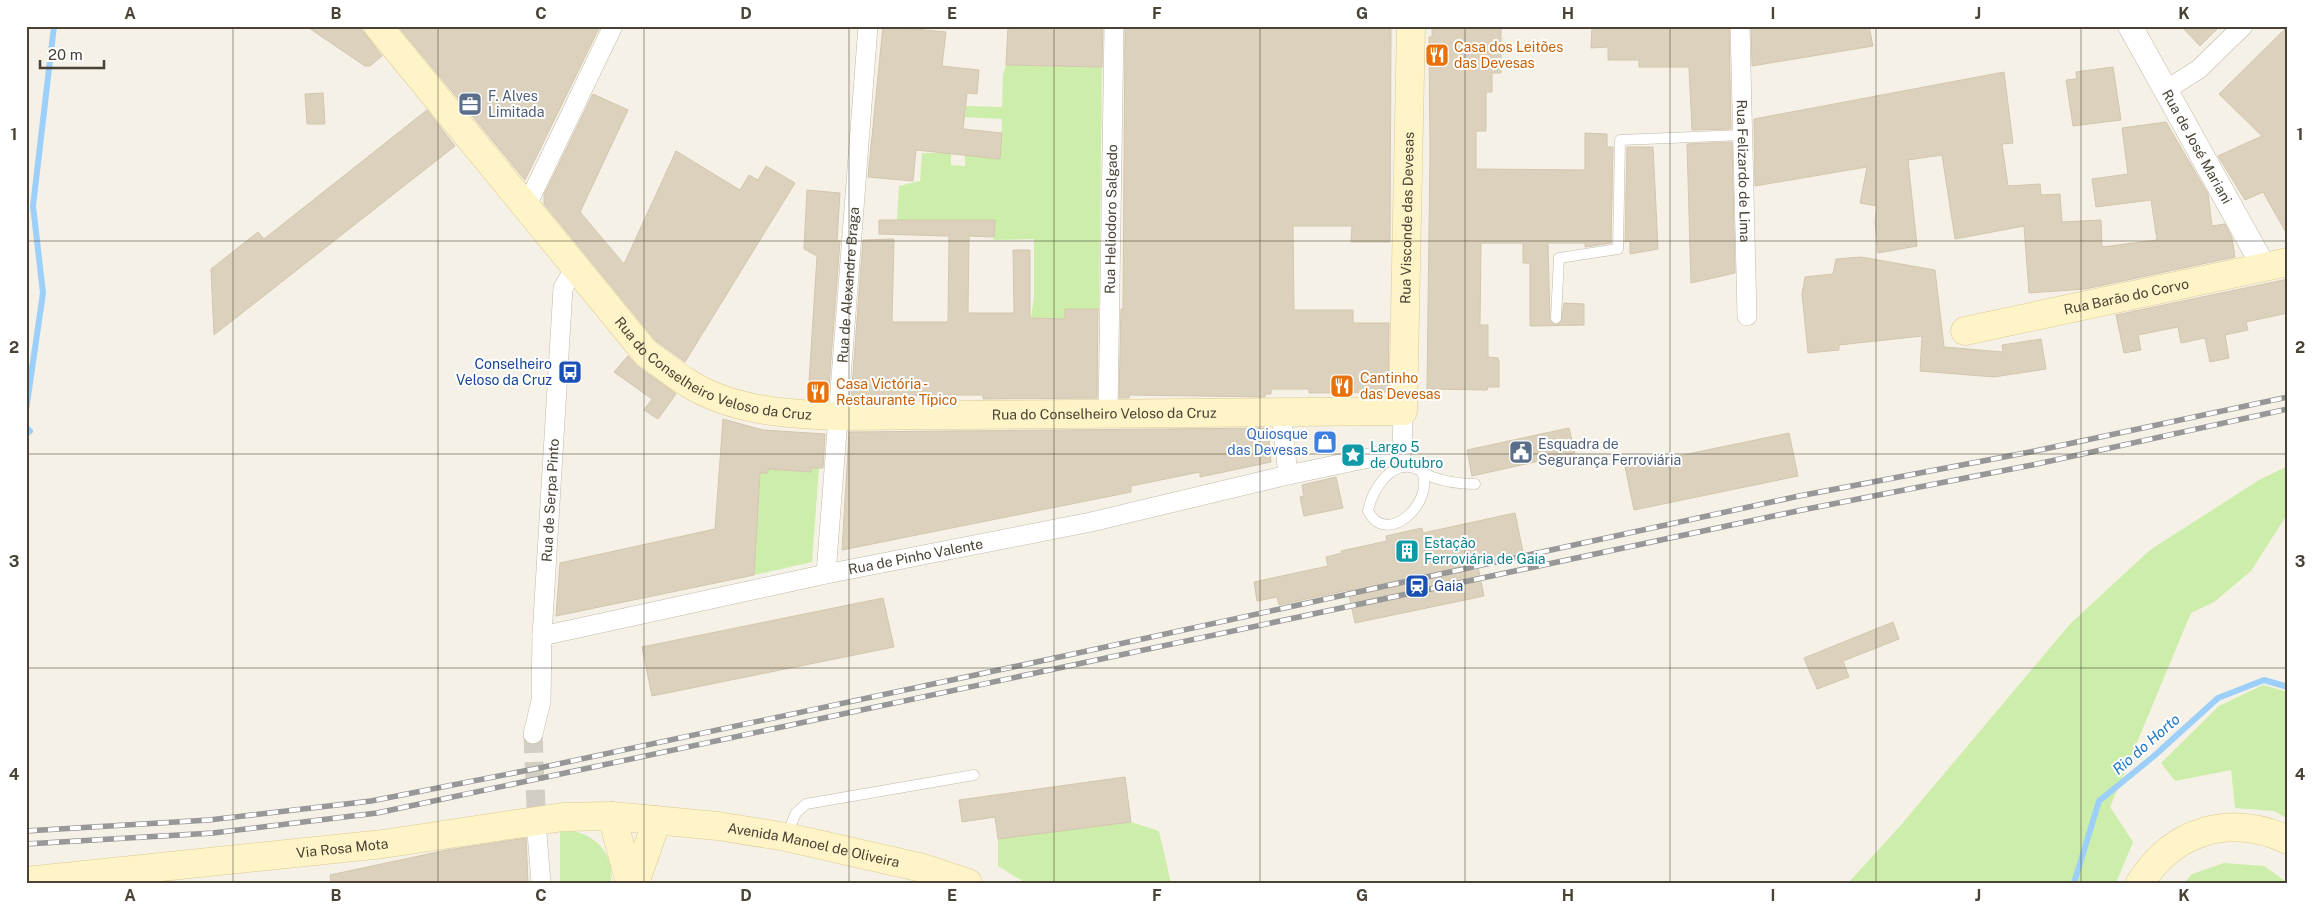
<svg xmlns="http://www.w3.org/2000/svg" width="2314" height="909" font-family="'Public Sans',sans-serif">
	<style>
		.green { fill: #cdeeaa }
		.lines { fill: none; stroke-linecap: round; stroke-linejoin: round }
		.stream { stroke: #9ccff9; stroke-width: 6 }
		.building { fill: #dbd1bd; stroke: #d4c6ad }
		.minor-tunnel { stroke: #d3cec3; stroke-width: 19; stroke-dasharray: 19 9; stroke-linecap: butt }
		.service-casing { stroke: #c2baa8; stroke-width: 11 }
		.minor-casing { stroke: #c2baa8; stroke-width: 20 }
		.tertiary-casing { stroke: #c2baa8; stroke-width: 25 }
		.secondary-casing { stroke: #daca91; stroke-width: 29 }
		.service { stroke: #fff; stroke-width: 10 }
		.minor { stroke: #fff; stroke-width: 19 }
		.tertiary { stroke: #fff; stroke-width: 24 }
		.secondary { stroke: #fff4c7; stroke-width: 28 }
		.rail-casing { stroke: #979797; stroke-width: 5.5 }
		.rail { stroke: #fff; stroke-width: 4; stroke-dasharray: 11; stroke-linecap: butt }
		.grid { fill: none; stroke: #494235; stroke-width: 1; stroke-opacity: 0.55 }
		.labels { text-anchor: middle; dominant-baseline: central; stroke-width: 4; stroke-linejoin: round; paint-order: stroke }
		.food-label { font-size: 14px; fill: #c56008; stroke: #fff; text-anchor: start }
		.service-label { font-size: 14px; fill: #4e5e75; stroke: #fff; text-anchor: start }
		.street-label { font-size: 14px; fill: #494235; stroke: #fff }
		.transit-label { font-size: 14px; fill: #164399; stroke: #fff; text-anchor: end }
		.shop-label { font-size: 14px; fill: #366cbe; stroke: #fff; text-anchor: end }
		.culture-label { font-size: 14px; fill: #0d838f; stroke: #fff; text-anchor: start }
		.water-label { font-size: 15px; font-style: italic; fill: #2078c2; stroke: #fff }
		.neatline { fill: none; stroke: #494235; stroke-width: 2 }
		.grid-label { font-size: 16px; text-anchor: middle; font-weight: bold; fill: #494235 }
	</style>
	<rect width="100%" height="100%" fill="#f5f1e6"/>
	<!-- green -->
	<g class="green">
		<polygon points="1006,65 1102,67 1099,309 1065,309 1065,319 1031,318 1034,296 1034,239 993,240 995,220 897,220 899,186 920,181 922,153 951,153 951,165 965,166 965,153 1001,153 1002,119 965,117 966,106 1002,107 1003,75"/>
		<polygon points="2288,466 2288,513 2251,571 2214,602 2191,613 2110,807 2133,842 2116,883 1848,883 1901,825 2070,624 2150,550 2259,480"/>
		<polygon points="811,468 819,468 812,562 754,575 760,473 768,473 768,469 811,472"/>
		<polygon points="2263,685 2288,692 2288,819 2274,811 2235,808 2231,770 2175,781 2161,763 2219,706"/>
		<polygon points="1131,822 1159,831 1171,883 1026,883 998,866 998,839"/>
		<path d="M 573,831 C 599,837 614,856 611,883 L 560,883 L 560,832 Z"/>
		<polygon points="2224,863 2264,866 2288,883 2184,883 2192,874"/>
	</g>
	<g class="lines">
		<!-- stream -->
		<g class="stream">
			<polyline points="26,410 43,293 33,206 54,26"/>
			<polyline points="26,427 30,431 26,434"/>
			<polyline points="2074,883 2099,801 2154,756 2218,698 2264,680 2288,687"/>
		</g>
	</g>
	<!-- building -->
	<g class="building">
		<polygon points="306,26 359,26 382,56 370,66 365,66"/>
		<polygon points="398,26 600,26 525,180"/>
		<polygon points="883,26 946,32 942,66 979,70 977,94 967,93 963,129 1002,133 1000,159 916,150 913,181 868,177"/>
		<polygon points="1008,26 1103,26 1102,67 1006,65"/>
		<polygon points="1125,26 1391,26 1390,242 1351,242 1352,226 1293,226 1294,310 1353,310 1353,323 1389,323 1388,392 1309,393 1309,389 1271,389 1271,394 1265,394 1265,397 1129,395 1129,398 1119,398 1121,309 1123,309"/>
		<polygon points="1432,26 1501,26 1501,73 1492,73 1492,92 1486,92 1486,131 1476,131 1476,169 1585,170 1585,133 1607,134 1607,147 1613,147 1611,243 1585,247 1585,243 1548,243 1550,321 1555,325 1561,322 1564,303 1584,304 1584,325 1530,326 1530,263 1523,263 1523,243 1481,243 1480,325 1488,325 1488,357 1498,358 1499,361 1499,387 1488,387 1487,390 1427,389 1430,151 1429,37 1432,37"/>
		<polygon points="1592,26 1729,26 1731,129 1692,130 1689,67 1639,67 1639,60 1608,60 1608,47 1591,48"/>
		<polygon points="1751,26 1869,26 1873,46 1752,66"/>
		<polygon points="2181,26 2220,26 2200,46"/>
		<polygon points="2288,26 2288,236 2263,192 2245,200 2218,156 2262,136 2219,94"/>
		<polygon points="2113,67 2121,120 2073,126 2066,80 2077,79 2076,72"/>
		<polygon points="2004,72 2013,143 2002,144 2008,186 2040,184 2041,195 2060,194 2062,222 2101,220 2102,247 2157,240 2151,200 2096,207 2092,179 2128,174 2122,128 2166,122 2208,194 2212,226 2225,224 2232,238 2235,257 2085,289 2029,293 2024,226 1955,239 1942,155 1908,160 1917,246 1878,253 1875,221 1877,206 1860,203 1867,167 1755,186 1754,119"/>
		<polygon points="323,93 325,124 307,124 305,94"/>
		<polygon points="593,94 628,110 580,212 624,264 676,151 740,190 749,175 758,180 766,166 795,183 685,362 656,341 544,204 544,195"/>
		<polygon points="427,110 455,146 214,335 211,269 258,232 264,239"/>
		<polygon points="1732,142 1735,273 1691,283 1687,144"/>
		<polygon points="1627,147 1653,147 1658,249 1630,254 1630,241 1625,242"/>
		<polygon points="807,190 840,193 837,241 840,241 828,399 808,398 817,256 804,249"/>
		<polygon points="879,220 995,220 994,237 969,236 968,313 1014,313 1013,250 1030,250 1030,318 1065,319 1065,309 1098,309 1097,398 983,399 983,395 920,395 908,397 908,400 851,400 863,240 894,239 892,322 948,322 949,236 879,234"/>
		<polygon points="1861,257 1935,270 1944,347 2003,352 2002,345 2041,339 2046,369 1994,377 1920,371 1922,336 1839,345 1839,350 1808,353 1802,294 1805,277 1833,274 1836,259"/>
		<polygon points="2288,279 2288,313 2246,322 2248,330 2225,335 2229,358 2210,362 2205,338 2181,343 2178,327 2138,335 2141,350 2124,353 2116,315"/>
		<polygon points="628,356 636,365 676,394 658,419 644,410 652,399 614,372"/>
		<polygon points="723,419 763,430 825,434 823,468 811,468 811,472 768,469 768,473 760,473 754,575 556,616 560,563 715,529"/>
		<polygon points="1268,428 1271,462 1200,477 1200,472 1131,486 1131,492 842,550 849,432"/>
		<polygon points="1569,428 1575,453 1472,476 1467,450"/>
		<polygon points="1789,433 1798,476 1634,510 1625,467"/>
		<polygon points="1336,477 1343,508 1304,516 1300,497 1304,496 1302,485"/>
		<polygon points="1515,513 1523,552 1477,562 1484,596 1355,623 1348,590 1279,605 1277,597 1257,601 1254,582 1328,566 1326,557 1342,553 1341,551 1387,541 1386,536 1422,528 1423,533"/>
		<polygon points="883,598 894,647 652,696 642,647"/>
		<polygon points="1893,622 1899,639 1843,661 1849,677 1817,689 1804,658"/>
		<polygon points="1125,777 1131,822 998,839 995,817 962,822 959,800"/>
		<polygon points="526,838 528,883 331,883 330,875 447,850"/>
	</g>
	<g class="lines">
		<!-- minor-tunnel -->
		<polyline class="minor-tunnel" points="533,734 537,832"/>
		<!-- service casing -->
		<g class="service-casing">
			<g id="service">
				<polyline points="1556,318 1559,258 1618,249 1620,140 1742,135"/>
				<path d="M 1422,472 C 1435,502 1387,548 1368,511 C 1372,491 1390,460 1414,468 C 1421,470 1426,474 1432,477 C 1446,482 1460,484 1475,484"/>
				<polyline points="786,836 796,813 806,804 974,775"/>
			</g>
		</g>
		<!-- minor casing -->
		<g class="minor-casing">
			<g id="minor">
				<path id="s1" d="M 1740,26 L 1747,316"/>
				<polyline points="2166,90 2199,69 2243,26"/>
				<polyline points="526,207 613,26"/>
				<polyline points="1281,411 1288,475 1402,451 1403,411"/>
				<path id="s2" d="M 1108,413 L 1114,26"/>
				<path id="s3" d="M 826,574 L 868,26"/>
				<path id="s4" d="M 542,636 L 826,574 L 1091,522 L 1288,475"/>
				<path id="s5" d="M 533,734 L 541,701 L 542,636 L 563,288 L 575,268"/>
				<polyline points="537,833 541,883"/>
			</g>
		</g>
		<!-- tertiary casing -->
		<g class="tertiary-casing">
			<g id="tertiary">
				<path id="s6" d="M 2130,26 L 2264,267"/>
			</g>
		</g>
		<!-- secondary casing -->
		<g class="secondary-casing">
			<g id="secondary">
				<path id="s7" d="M 378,26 L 645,352 C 659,362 673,374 688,383 C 732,411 788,414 838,416 L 1403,411 L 1411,26"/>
				<path id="s8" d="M 1965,331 L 2288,262"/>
				<polyline points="612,816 630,883"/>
				<path id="s9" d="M 26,881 L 383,844 L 563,817 L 612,816 L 718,826 L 786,837 L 923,868 L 968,883"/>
				<polyline points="635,883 657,820"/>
				<path d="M 2140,883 C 2174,830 2230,813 2288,840"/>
			</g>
		</g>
		<!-- service -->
		<use href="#service" class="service"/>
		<!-- minor -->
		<use href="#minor" class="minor"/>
		<!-- tertiary -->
		<use href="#tertiary" class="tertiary"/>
		<!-- secondary -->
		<use href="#secondary" class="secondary"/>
		<!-- rail casing -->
		<g class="rail-casing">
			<g id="rail">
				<polyline points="26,831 209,820 371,801 539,768 1041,661 1799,496 2030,452 2288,397"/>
				<polyline points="26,844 213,833 377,813 1802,510 2032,465 2288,409"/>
			</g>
		</g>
		<!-- rail -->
		<use href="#rail" class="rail"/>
	</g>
	<!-- grid -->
	<path class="grid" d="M 233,26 L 233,883M 438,26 L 438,883M 644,26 L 644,883M 849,26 L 849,883M 1054,26 L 1054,883M 1260,26 L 1260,883M 1465,26 L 1465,883M 1670,26 L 1670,883M 1876,26 L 1876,883M 2081,26 L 2081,883M 26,241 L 2288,241M 26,454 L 2288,454M 26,668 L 2288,668"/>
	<!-- icons -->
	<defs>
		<g id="restaurant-square" transform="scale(1.25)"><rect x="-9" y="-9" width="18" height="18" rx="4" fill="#e8710a" stroke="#fff"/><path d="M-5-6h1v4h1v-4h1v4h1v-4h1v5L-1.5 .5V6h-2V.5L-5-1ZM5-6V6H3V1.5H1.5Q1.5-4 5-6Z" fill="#fff"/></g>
		<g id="office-square" transform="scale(1.25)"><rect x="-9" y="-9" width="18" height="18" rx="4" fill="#5c6f8a" stroke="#fff"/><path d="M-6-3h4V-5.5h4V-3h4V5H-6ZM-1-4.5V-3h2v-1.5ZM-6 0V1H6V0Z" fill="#fff"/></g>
		<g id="bus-square" transform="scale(1.25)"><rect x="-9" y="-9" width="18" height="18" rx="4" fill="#1a4fb4" stroke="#fff"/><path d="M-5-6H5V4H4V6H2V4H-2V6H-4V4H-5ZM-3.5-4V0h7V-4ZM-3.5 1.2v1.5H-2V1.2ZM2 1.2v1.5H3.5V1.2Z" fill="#fff"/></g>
		<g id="shop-square" transform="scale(1.25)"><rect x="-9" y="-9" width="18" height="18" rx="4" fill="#3f7fe0" stroke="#fff"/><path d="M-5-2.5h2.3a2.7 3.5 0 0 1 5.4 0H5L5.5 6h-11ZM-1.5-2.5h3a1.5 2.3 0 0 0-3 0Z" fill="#fff"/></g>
		<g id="civic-square" transform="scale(1.25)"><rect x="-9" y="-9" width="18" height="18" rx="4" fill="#5c6f8a" stroke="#fff"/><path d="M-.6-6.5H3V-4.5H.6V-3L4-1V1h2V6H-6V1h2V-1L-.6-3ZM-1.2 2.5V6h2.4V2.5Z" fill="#fff"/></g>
		<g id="sight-square" transform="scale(1.25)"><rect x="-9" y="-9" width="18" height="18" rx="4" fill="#0f9aa8" stroke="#fff"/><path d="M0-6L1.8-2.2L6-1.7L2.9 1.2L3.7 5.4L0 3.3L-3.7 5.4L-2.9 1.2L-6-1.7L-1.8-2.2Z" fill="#fff"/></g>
		<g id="building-square" transform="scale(1.25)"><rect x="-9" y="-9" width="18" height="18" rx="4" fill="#0f9aa8" stroke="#fff"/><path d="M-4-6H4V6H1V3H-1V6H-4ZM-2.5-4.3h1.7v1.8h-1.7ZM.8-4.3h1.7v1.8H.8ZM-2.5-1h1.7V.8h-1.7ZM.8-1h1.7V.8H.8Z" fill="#fff"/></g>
		<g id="station-square" transform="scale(1.25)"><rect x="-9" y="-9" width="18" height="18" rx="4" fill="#1a4fb4" stroke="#fff"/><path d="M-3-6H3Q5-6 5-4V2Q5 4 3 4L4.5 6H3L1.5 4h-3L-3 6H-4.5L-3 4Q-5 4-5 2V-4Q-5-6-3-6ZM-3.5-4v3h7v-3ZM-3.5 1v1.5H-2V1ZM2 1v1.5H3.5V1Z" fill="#fff"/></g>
	</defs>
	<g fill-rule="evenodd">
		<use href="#restaurant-square" x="1437" y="55"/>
		<use href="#office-square" x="470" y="104"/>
		<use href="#bus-square" x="570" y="372"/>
		<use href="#restaurant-square" x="1342" y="386"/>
		<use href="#restaurant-square" x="818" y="392"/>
		<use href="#shop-square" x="1325" y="442"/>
		<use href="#civic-square" x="1521" y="452"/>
		<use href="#sight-square" x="1353" y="455"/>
		<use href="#building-square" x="1407" y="551"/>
		<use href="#station-square" x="1417" y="586"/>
	</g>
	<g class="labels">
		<!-- food labels -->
		<g class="food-label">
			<text x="1454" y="47">Casa dos Leitões<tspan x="1454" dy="16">das Devesas</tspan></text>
			<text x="1360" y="378">Cantinho<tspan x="1360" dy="16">das Devesas</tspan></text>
			<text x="836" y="384">Casa Victória -<tspan x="836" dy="16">Restaurante Típico</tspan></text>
		</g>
		<!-- service labels -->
		<g class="service-label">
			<text x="488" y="96">F. Alves<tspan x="488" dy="16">Limitada</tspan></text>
			<text x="1538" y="444">Esquadra de<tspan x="1538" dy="16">Segurança Ferroviária</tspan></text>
		</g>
		<!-- street labels -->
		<g class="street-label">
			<text stroke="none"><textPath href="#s6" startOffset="138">Rua de José Mariani</textPath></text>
			<text stroke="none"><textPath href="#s1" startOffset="145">Rua Felizardo de Lima</textPath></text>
			<text stroke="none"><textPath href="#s7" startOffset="1388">Rua Visconde das Devesas</textPath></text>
			<text stroke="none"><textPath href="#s2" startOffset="194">Rua Heliodoro Salgado</textPath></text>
			<text stroke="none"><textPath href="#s3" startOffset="290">Rua de Alexandre Braga</textPath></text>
			<text stroke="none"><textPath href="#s8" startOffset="165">Rua Barão do Corvo</textPath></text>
			<text stroke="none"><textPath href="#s7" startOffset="491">Rua do Conselheiro Veloso da Cruz</textPath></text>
			<text stroke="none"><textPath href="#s7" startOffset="896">Rua do Conselheiro Veloso da Cruz</textPath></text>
			<text stroke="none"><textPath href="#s5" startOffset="235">Rua de Serpa Pinto</textPath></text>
			<text stroke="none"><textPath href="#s4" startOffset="382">Rua de Pinho Valente</textPath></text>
			<text stroke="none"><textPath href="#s9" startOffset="794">Avenida Manoel de Oliveira</textPath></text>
			<text stroke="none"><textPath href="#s9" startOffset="318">Via Rosa Mota</textPath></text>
		</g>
		<!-- transit labels -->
		<g class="transit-label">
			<text x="552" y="364">Conselheiro<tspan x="552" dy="16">Veloso da Cruz</tspan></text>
			<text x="1434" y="586" text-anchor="start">Gaia</text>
		</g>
		<!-- shop labels -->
		<g class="shop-label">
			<text x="1308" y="434">Quiosque<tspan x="1308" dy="16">das Devesas</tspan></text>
		</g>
		<!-- culture labels -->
		<g class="culture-label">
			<text x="1370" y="447">Largo 5<tspan x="1370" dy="16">de Outubro</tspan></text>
			<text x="1424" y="543">Estação<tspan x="1424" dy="16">Ferroviária de Gaia</tspan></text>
		</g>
		<!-- water labels -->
		<g class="water-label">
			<text transform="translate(2146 744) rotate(-41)">Rio do Horto</text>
		</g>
	</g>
	<!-- border -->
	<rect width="2314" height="909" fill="none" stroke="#ffffff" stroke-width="55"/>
	<!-- scale -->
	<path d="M40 60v8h64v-8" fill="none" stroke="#494235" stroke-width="2.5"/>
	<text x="48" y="60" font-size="15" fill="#494235" stroke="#ffffff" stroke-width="4" paint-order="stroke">20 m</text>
	<rect x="28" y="28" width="2258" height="854" class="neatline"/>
	<g class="grid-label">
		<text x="130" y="19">A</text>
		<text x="336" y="19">B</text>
		<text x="541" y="19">C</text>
		<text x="746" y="19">D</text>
		<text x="952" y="19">E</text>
		<text x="1157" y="19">F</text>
		<text x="1362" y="19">G</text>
		<text x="1568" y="19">H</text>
		<text x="1773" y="19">I</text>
		<text x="1978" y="19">J</text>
		<text x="2184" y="19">K</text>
		<text x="14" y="140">1</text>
		<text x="2300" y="140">1</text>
		<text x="14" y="353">2</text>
		<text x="2300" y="353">2</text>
		<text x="14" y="567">3</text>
		<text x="2300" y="567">3</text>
		<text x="14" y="780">4</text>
		<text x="2300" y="780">4</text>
		<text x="130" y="901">A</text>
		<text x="336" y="901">B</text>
		<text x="541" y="901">C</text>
		<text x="746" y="901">D</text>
		<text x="952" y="901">E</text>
		<text x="1157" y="901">F</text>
		<text x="1362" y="901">G</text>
		<text x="1568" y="901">H</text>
		<text x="1773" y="901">I</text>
		<text x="1978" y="901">J</text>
		<text x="2184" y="901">K</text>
	</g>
</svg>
